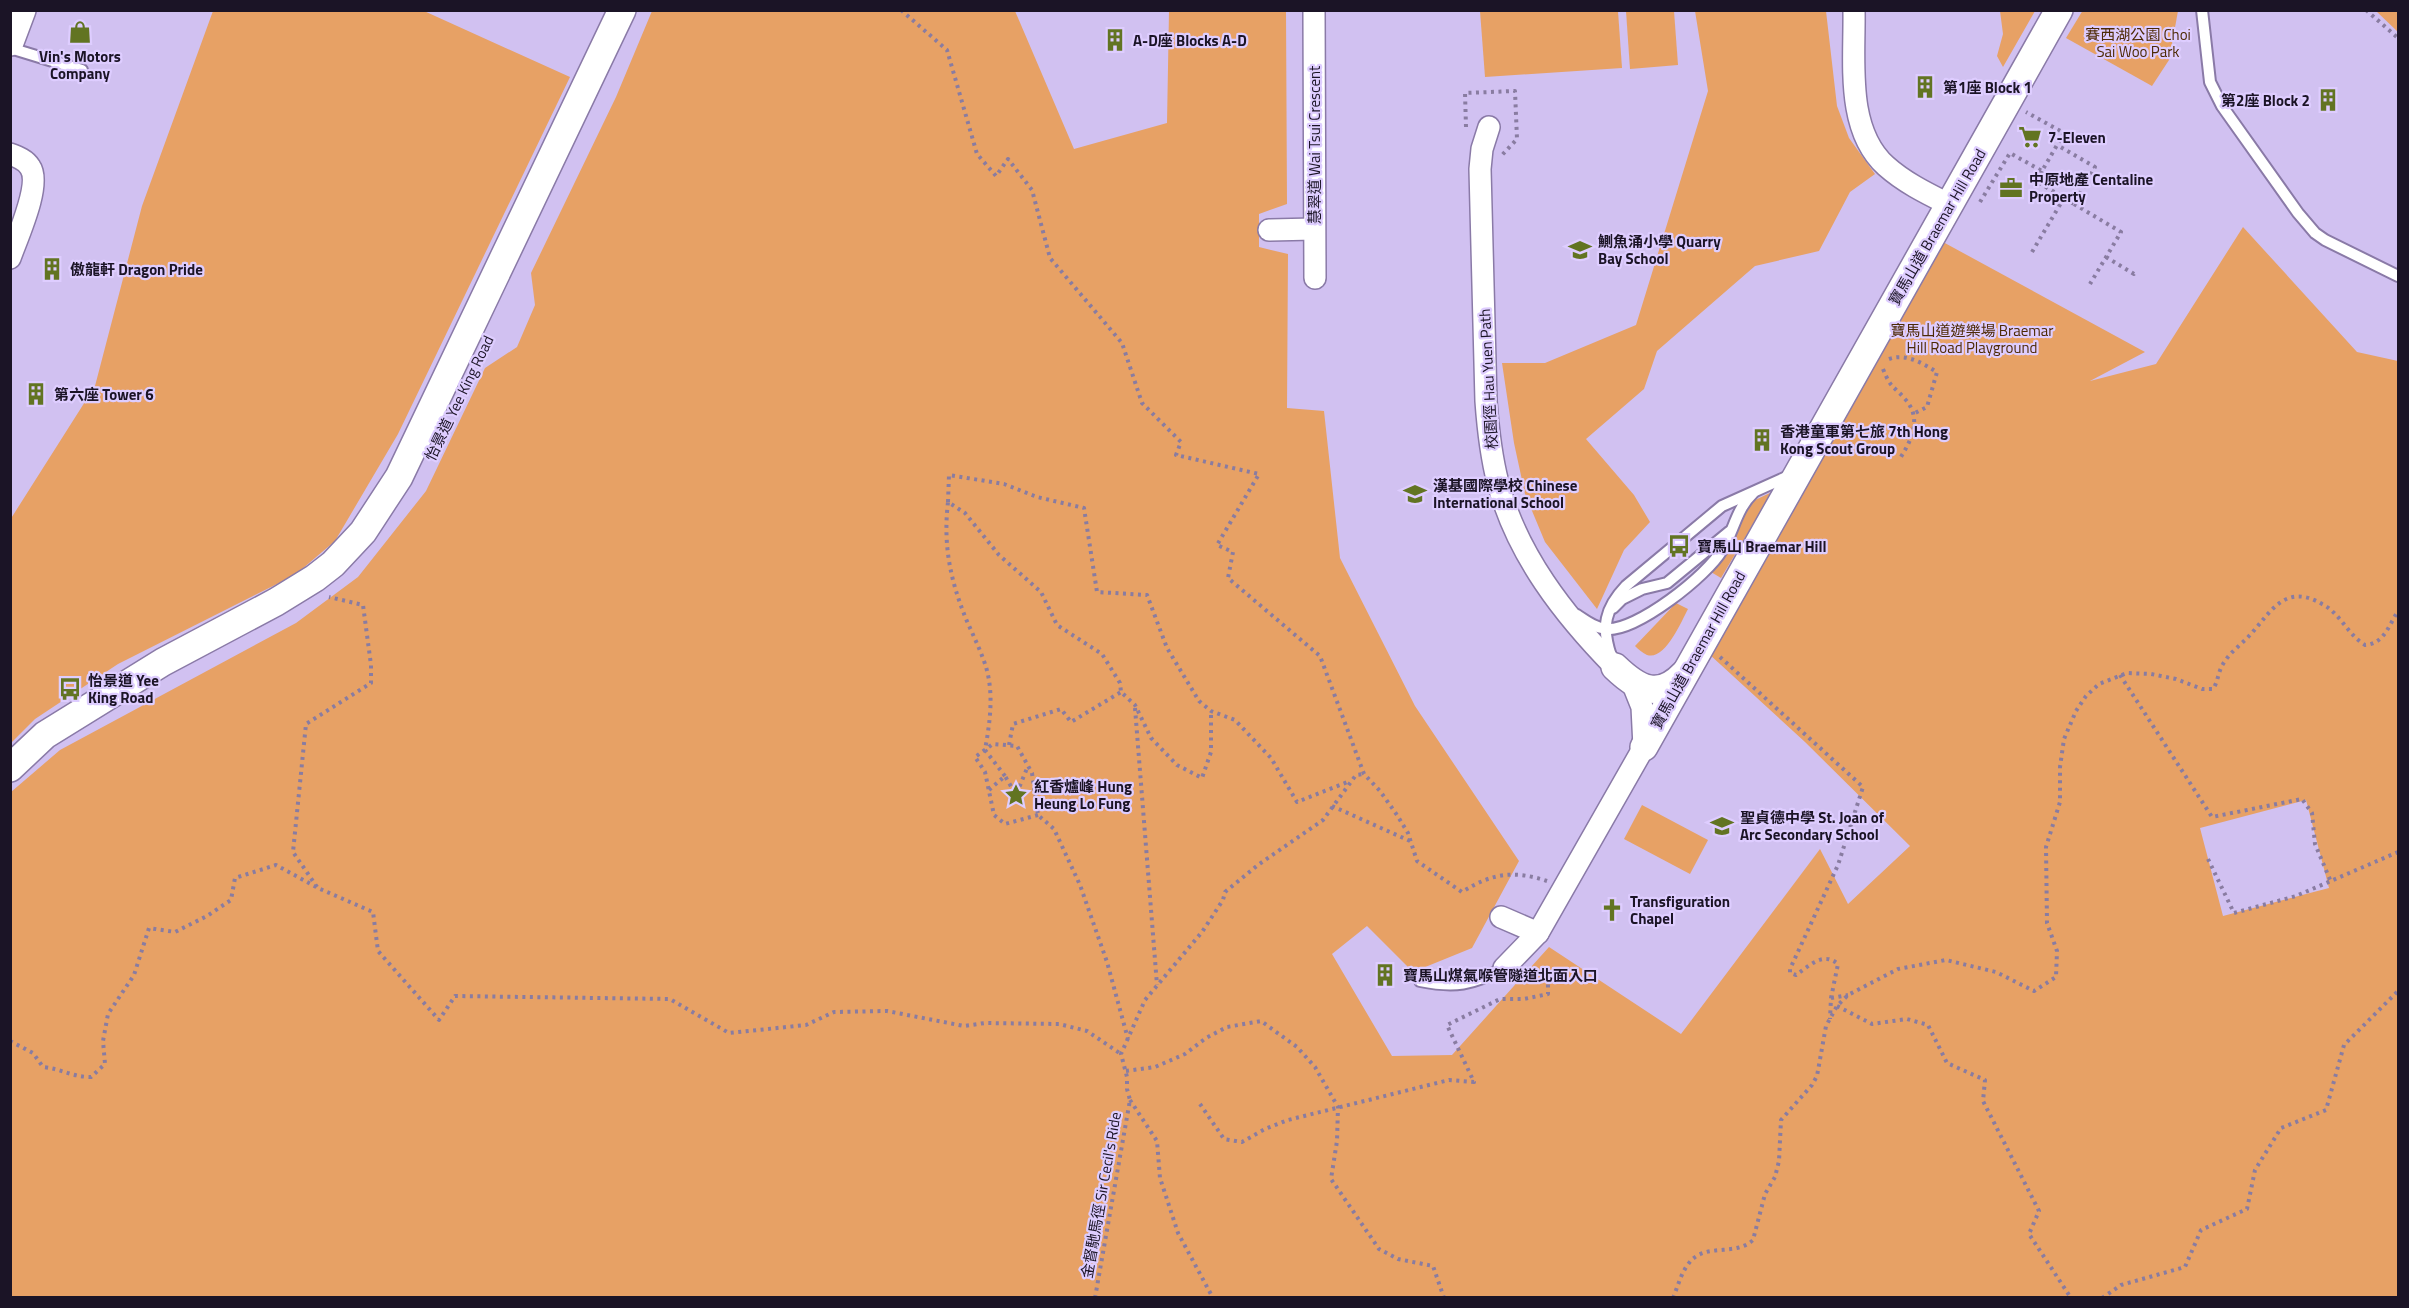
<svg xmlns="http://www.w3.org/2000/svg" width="2409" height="1308" font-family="'Titillium Web','Noto Sans TC',sans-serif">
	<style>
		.green { fill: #e7a165; fill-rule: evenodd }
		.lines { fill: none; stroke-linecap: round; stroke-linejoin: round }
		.service-casing { stroke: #8a7aa7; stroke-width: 14 }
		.minor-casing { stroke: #8a7aa7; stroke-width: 24 }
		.tertiary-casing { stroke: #8a7aa7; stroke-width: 30 }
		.path { stroke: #897ca1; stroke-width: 4; stroke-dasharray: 3 4.5; stroke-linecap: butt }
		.service { stroke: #fff; stroke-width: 10 }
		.minor { stroke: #fff; stroke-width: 21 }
		.tertiary { stroke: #fff; stroke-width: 27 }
		.labels { text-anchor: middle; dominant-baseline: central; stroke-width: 4.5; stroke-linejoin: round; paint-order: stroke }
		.park-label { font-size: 15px; fill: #4d2a05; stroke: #decdff }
		.poi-label { font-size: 15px; font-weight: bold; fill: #1b1426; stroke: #decdff; text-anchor: start }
		.street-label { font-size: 15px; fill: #1b1426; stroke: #decdff }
	</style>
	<rect width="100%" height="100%" fill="#d1c1f1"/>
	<!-- green -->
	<g class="green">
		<polygon points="2083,10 2178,11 2169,60 2152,86 2066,38"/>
		<polygon points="213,11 424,11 570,77 398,434 335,541 295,575 118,664 35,719 11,743 10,520 95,386 142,206"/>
		<path d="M 652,11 L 1015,11 L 1074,149 L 1167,123 L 1169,11 L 1286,11 L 1287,204 L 1259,214 L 1259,247 L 1288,254 L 1287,408 L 1324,411 L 1340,558 L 1415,706 L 1519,861 L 1472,948 L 1413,972 L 1367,926 L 1332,954 L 1392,1056 L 1452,1055 L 1549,947 L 1681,1034 L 1820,849 L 1848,904 L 1910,846 L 1805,742 L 1709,654 L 1821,461 L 1943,242 L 2145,352 L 2090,381 L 2156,364 L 2243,227 L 2357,352 L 2398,361 L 2398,1297 L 11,1298 L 11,792 L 60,750 L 296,623 L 358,577 L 426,491 L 485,368 L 517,347 L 535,305 L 531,273 L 616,97 ZM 2306,800 L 2329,888 L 2223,916 L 2200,828 Z"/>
		<polygon points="1480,11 1618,11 1622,68 1485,77"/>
		<polygon points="1626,11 1674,11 1678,65 1630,69"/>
		<polygon points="1695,11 1826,11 1837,106 1849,138 1875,174 1850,192 1819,251 1755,266 1657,351 1644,389 1586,439 1634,495 1650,522 1624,550 1597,609 1545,542 1525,494 1514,443 1502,363 1545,363 1636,325 1708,91"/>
		<polygon points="2000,11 2035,11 2003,67 1997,56 2003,34"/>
		<polygon points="2376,11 2398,11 2398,32"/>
		<polygon points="1772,492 1721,578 1711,572 1753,501"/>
		<path d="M 1676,603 L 1688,609 C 1681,622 1665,661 1647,655 C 1643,653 1638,649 1635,646 Z"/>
		<polygon points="1642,805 1708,840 1690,874 1624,839"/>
	</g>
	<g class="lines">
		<!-- service casing -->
		<g class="service-casing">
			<g id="service">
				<polyline points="2202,10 2210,82 2222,106 2298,213 2315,233 2325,240 2398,276"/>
				<polyline points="10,48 82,70"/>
				<polyline points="1613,608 1622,599 1642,589 1667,583 1729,532"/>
				<path d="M 1577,615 C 1586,621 1595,628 1606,629 C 1636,632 1708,575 1722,550 C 1734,531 1736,509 1753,493"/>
				<path d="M 1611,656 C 1601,627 1605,608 1626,586 L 1722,506 L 1791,475"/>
				<path d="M 1420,981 C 1455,988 1472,985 1504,968"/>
			</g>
		</g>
		<!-- minor casing -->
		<g class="minor-casing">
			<g id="minor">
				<polyline points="1314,10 1315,278"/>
				<path d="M 1854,10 C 1855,60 1845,129 1886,166 C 1905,183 1928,194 1950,205"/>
				<path d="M 1489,127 L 1482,149 L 1480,169 L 1486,401 C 1488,429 1491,456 1498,483 C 1517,555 1564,615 1615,667"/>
				<path d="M 10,154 C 18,157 26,160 30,167 C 42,184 17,238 10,258"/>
				<polyline points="1269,230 1314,229"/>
				<polyline points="1501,917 1538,933"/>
				<polyline points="1504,968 1538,933 1644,747 1642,707 1634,687 1625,676"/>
			</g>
		</g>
		<!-- tertiary casing -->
		<g class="tertiary-casing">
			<g id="tertiary">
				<polyline points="10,42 22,10"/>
				<path d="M 1615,667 C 1639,690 1659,700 1684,674"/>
				<polyline points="1644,747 2059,10"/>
				<polyline points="10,768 45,735 163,662 276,602 315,578 333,564 363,532 399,477 622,10"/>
			</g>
		</g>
		<!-- path -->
		<g class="path">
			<path d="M 901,10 L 947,50 L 977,154 L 996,176 L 1008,159 L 1032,190 L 1050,258 L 1122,343 L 1142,403 L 1181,442 L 1176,455 L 1259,474 L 1217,545 L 1233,552 L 1228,578 L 1320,656 L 1364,774 L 1380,791 L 1397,815 L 1408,833 L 1417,861 L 1462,892 C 1492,873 1514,870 1547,881"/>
			<polyline points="2366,10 2398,38"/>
			<polyline points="1466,127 1465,93 1515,91 1517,139 1502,155"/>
			<polyline points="2042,171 2036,181 2074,204 2095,167 2057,145"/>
			<polyline points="1980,202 2010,153 2042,171 2064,133 2026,112"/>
			<polyline points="2074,204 2121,232 2090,284"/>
			<polyline points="2032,252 2064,198"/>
			<polyline points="2106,257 2134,274 2136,271"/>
			<path d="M 1889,359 C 1906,353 1922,363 1937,372 L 1927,407 L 1913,414"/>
			<path d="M 1883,369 C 1891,389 1893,385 1905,399 C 1923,419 1911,441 1899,460"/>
			<polyline points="948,502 949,475 1004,484 1037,497 1084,508 1097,592 1147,595 1167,648 1199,701 1211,711 1235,720 1271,758 1297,802 1350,781"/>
			<path d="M 1720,657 L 1863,787 L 1838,865 L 1790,969 L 1790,973 L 1796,975 C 1809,966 1823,951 1838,964 L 1831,998 L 1830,1019"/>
			<polyline points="2120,675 2212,817 2302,799 2312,813 2315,844 2331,882"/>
			<polyline points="1135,708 1157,985"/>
			<polyline points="1009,745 1013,724 1061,709 1071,722 1121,692"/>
			<path d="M 1005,776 L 985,750 C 990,722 994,694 986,667 C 981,651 973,635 966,619 C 950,579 943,545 948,502 L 965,513 L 999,555 L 1041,592 L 1057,625 L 1102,654 L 1120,683 L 1121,692 L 1135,705 L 1151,738 L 1177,765 L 1202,778 L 1211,752 L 1211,711"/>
			<polyline points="989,790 1005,776 1016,795 1028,766"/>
			<polyline points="1332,806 1410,841"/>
			<polyline points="1038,815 1005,824 994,815 985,772 975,757 993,744 1017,746 1032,773 1038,815 1054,829 1080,885 1107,962 1128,1039"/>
			<polyline points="2208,859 2234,913 2296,896 2398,852"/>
			<polyline points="317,887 293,852 306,724 371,683 371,665 363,605 329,597"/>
			<polyline points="1831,998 1848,995"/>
			<polyline points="1837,1006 1872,1024 1907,1019 1928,1025 1947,1063 1985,1080 1983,1101 2039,1211 2029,1234 2071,1298"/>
			<path d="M 10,1041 L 33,1053 L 43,1067 C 62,1069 72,1077 91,1077 L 105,1064 L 103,1041 L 108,1014 L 134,975 L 149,928 L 175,932 L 207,916 L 231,900 L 235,878 L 276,865 L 318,888 L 373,912 L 378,951 L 439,1020 L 455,996 L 670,999 L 729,1033 L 806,1025 L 834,1012 L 887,1011 L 964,1026 L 985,1023 L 1059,1024 L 1087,1031 L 1121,1054"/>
			<polyline points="1126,1071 1155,1067 1185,1054 1206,1038 1227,1027 1261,1021 1297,1047 1315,1067 1338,1107 1337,1141 1331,1179 1379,1249 1398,1259 1433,1266 1444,1298"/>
			<polyline points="1130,1100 1157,1141 1160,1178 1178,1233 1213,1298"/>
			<polyline points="1200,1104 1224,1139 1242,1142 1265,1129 1288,1120 1449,1080 1474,1082 1447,1025 1500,999 1524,999 1548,994 1548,978 1531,967"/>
			<polyline points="1095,1298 1130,1100 1127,1089 1127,1077 1121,1054 1145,1000 1202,932 1223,900 1225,892 1258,865 1323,820 1356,775 1364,774"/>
			<path d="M 1673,1298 C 1678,1286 1681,1273 1689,1263 C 1705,1242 1735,1257 1753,1240 L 1765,1194 L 1775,1177 L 1779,1161 L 1781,1120 L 1812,1085 L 1817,1076 L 1826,1026 L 1837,1006 L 1848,995 L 1898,969 L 1946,960 L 1996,972 L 2034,991 L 2056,977 L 2057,951 L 2047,923 L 2046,847 L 2060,802 L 2060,767 L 2064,739 L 2076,711 L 2086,696 L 2099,684 L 2127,673 L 2151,674 L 2176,679 L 2202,689 L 2213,689 C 2218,682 2218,672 2223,664 C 2230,652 2242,644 2251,634 C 2272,610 2286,583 2322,604 C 2340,613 2348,635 2365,645 C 2384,644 2389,625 2398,611"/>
			<polyline points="2102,1298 2121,1285 2185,1267 2201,1230 2247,1209 2255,1170 2281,1128 2326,1110 2344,1045 2398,991"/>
		</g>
		<!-- service -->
		<use href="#service" class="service"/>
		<!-- minor -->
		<use href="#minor" class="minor"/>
		<!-- tertiary -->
		<use href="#tertiary" class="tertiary"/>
	</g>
	<!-- icons -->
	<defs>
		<g id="shop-bare" transform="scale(1.8)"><path d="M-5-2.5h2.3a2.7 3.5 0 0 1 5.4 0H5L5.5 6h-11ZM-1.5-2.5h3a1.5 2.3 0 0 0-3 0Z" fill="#627422" stroke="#decdff" stroke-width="2.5" paint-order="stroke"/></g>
		<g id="building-bare" transform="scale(1.8)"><path d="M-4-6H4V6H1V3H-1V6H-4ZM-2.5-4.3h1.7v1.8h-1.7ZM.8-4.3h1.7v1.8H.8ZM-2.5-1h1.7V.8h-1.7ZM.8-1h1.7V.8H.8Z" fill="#627422" stroke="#decdff" stroke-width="2.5" paint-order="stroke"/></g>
		<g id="supermarket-bare" transform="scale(1.8)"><path d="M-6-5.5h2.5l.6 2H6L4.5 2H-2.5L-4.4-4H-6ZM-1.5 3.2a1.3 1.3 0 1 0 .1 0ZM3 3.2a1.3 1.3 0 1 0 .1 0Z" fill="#627422" stroke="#decdff" stroke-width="2.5" paint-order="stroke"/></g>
		<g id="office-bare" transform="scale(1.8)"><path d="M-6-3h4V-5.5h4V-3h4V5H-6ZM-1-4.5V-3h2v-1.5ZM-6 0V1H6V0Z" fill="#627422" stroke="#decdff" stroke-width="2.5" paint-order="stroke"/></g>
		<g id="school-bare" transform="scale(1.8)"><path d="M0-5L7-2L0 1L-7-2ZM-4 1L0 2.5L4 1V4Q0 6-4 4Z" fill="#627422" stroke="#decdff" stroke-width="2.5" paint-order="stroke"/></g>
		<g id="bus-bare" transform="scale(1.8)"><path d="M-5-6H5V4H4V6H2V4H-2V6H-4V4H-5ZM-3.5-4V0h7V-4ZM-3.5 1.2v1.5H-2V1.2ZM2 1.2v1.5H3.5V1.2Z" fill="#627422" stroke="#decdff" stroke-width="2.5" paint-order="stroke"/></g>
		<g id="sight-bare" transform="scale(1.8)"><path d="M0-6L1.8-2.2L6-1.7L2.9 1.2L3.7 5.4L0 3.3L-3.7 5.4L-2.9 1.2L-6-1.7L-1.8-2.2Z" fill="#627422" stroke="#decdff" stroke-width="2.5" paint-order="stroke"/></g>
		<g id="church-bare" transform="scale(1.8)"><path d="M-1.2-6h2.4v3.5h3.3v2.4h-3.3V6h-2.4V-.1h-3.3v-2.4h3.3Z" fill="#627422" stroke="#decdff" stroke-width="2.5" paint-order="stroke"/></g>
	</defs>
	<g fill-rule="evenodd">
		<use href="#shop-bare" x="80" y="32"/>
		<use href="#building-bare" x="1115" y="40"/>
		<use href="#building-bare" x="1925" y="87"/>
		<use href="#building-bare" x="2328" y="100"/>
		<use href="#supermarket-bare" x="2030" y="137"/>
		<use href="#office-bare" x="2011" y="188"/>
		<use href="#school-bare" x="1580" y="250"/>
		<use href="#building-bare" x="52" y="269"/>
		<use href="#building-bare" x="36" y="394"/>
		<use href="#building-bare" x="1762" y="440"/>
		<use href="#school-bare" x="1415" y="494"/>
		<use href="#bus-bare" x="1679" y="546"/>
		<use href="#bus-bare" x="70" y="689"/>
		<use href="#sight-bare" x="1016" y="795"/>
		<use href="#school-bare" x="1722" y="826"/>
		<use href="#church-bare" x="1612" y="910"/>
		<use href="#building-bare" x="1385" y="975"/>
	</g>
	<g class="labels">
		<!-- park labels -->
		<g class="park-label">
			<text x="2138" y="34">賽西湖公園 Choi<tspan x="2138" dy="17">Sai Woo Park</tspan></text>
			<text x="1972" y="330">寶馬山道遊樂場 Braemar<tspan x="1972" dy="17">Hill Road Playground</tspan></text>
		</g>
		<!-- poi labels -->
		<g class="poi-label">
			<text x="1133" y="40">A-D座 Blocks A-D</text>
			<text x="80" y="56" text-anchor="middle">Vin's Motors<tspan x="80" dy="17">Company</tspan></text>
			<text x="1943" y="87">第1座 Block 1</text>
			<text x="2310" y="100" text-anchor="end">第2座 Block 2</text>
			<text x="2048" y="137">7-Eleven</text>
			<text x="2029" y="179">中原地產 Centaline<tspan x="2029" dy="17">Property</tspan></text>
			<text x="1598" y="241">鰂魚涌小學 Quarry<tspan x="1598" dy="17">Bay School</tspan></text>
			<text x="70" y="269">傲龍軒 Dragon Pride</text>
			<text x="54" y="394">第六座 Tower 6</text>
			<text x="1780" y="431">香港童軍第七旅 7th Hong<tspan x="1780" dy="17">Kong Scout Group</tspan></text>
			<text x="1433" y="485">漢基國際學校 Chinese<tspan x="1433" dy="17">International School</tspan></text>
			<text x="1697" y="546">寶馬山 Braemar Hill</text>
			<text x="88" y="680">怡景道 Yee<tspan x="88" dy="17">King Road</tspan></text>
			<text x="1034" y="786">紅香爐峰 Hung<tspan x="1034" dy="17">Heung Lo Fung</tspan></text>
			<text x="1740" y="817">聖貞德中學 St. Joan of<tspan x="1740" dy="17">Arc Secondary School</tspan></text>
			<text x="1630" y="901">Transfiguration<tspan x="1630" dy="17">Chapel</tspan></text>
			<text x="1403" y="975">寶馬山煤氣喉管隧道北面入口</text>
		</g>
		<!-- street labels -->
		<g class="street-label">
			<text transform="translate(1314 145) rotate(-90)">慧翠道 Wai Tsui Crescent</text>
			<text transform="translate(1937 227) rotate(-60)">寶馬山道 Braemar Hill Road</text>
			<text transform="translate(1488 379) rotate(-93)">校園徑 Hau Yuen Path</text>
			<text transform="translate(459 398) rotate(-64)">怡景道 Yee King Road</text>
			<text transform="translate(1698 650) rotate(-61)">寶馬山道 Braemar Hill Road</text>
			<text transform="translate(1101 1195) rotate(-80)">金督馳馬徑 Sir Cecil's Ride</text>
		</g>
	</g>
	<!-- border -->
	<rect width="2409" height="1308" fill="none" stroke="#1b1426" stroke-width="24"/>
</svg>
